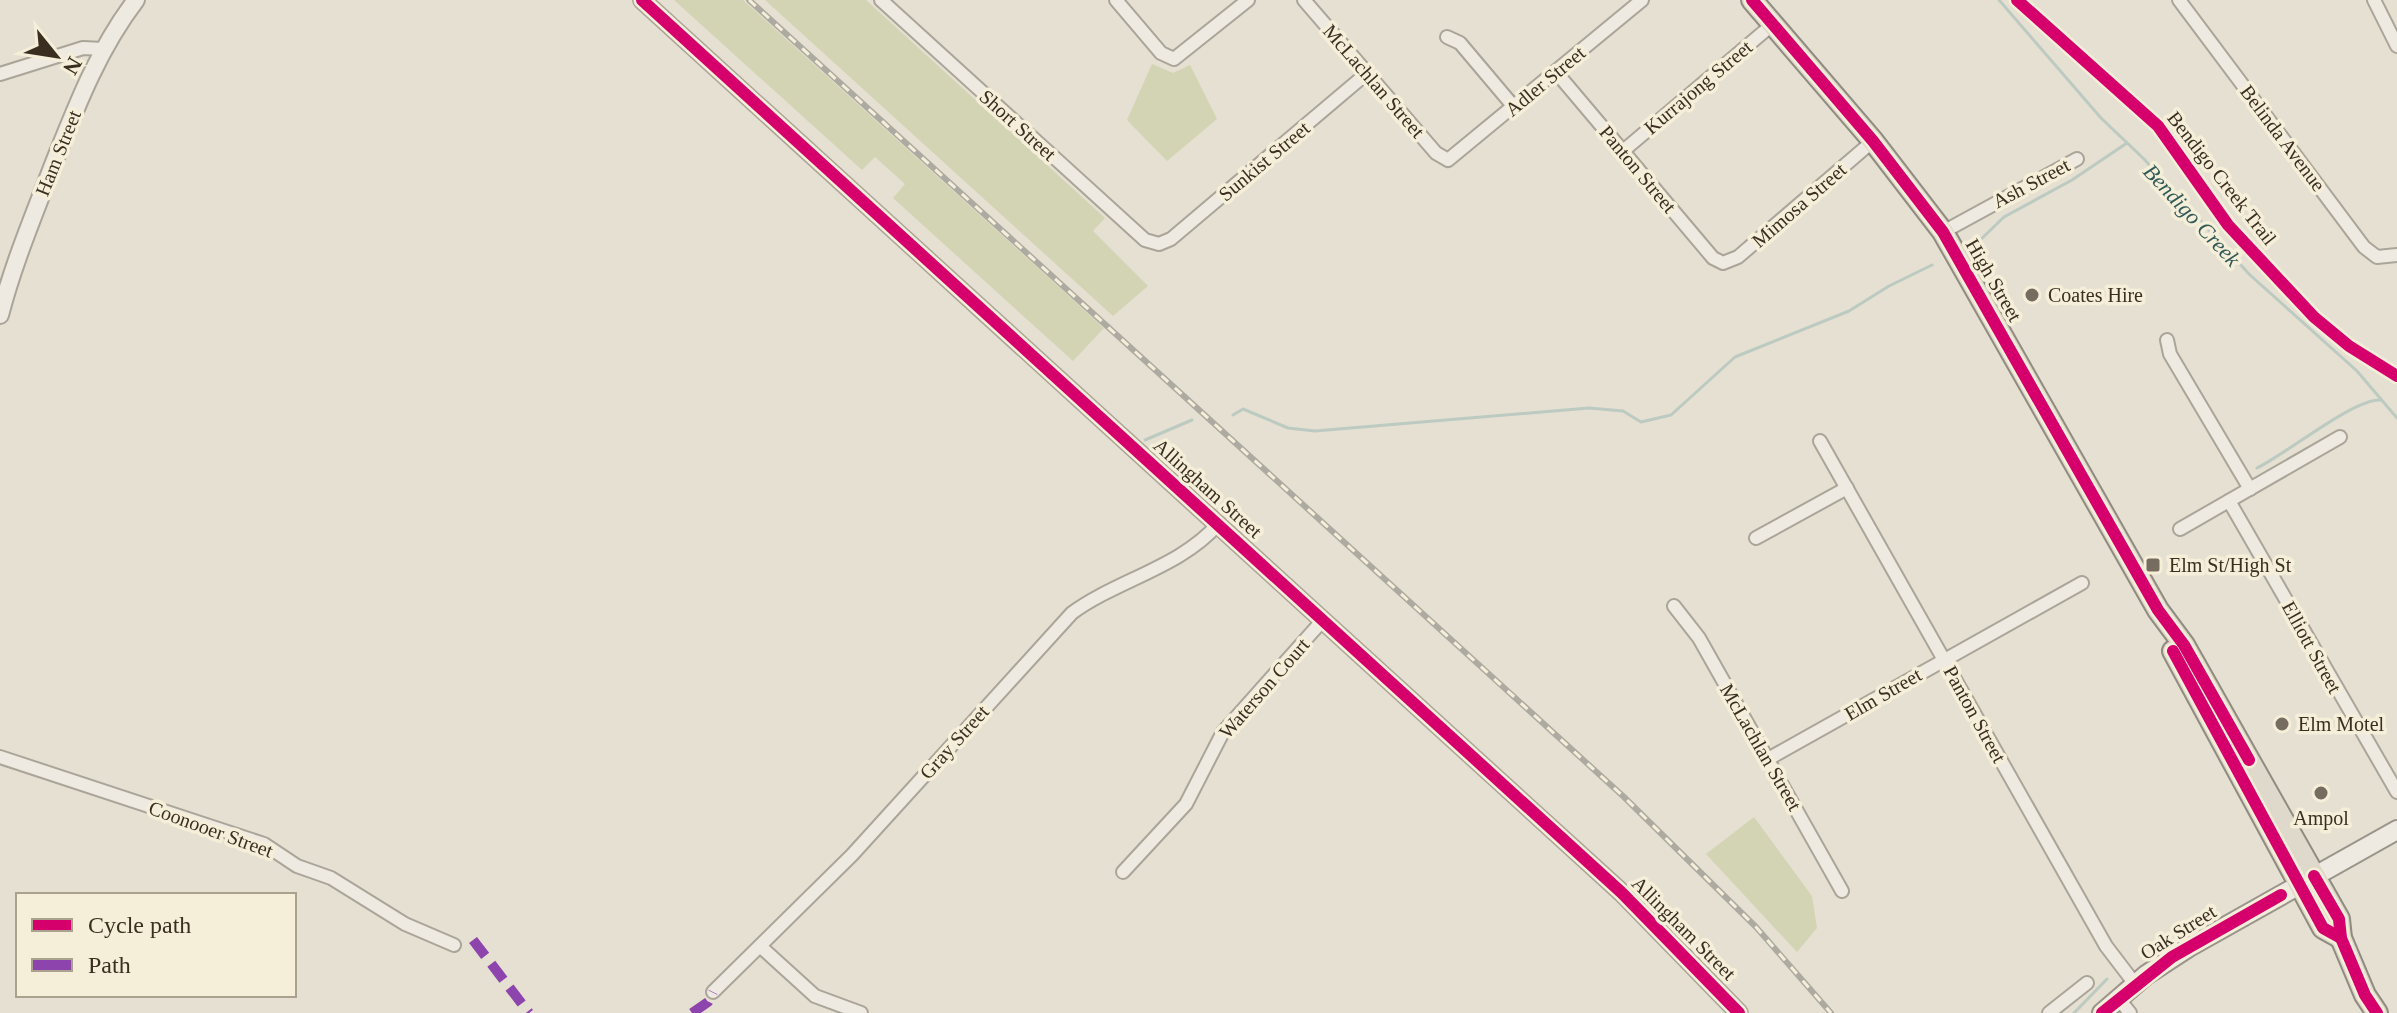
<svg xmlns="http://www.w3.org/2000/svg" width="2397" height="1013" font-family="Georgia,serif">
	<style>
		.green { fill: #d2d4b4 }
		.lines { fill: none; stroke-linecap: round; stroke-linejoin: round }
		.stream { stroke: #bccac2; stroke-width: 3 }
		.minor-casing { stroke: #aba599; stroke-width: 16 }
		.tertiary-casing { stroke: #aba599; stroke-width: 20 }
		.secondary-casing { stroke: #9a958a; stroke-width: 22 }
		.trunk-casing { stroke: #908b80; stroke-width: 24 }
		.minor { stroke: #eeeae2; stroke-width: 12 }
		.tertiary { stroke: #eeeae2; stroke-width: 16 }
		.secondary { stroke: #eeeae2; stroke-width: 18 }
		.trunk { stroke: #ded9cb; stroke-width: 20 }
		.rail-casing { stroke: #adaaa2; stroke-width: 6 }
		.rail { stroke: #f5eed8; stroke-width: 3; stroke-dasharray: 9; stroke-linecap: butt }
		.quiet { stroke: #8e44ad; stroke-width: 10; stroke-dasharray: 20 10; stroke-linecap: butt }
		.cycleway-casing { stroke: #f5eed8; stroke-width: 17 }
		.cycleway { stroke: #d6006c; stroke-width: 12 }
		.poi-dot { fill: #766c5f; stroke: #f5eed8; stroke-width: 3 }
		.labels { text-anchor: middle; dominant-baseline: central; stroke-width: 7; stroke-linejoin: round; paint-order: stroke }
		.street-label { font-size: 20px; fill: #3a2e21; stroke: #f5eed8 }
		.poi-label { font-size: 20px; fill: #3a2e21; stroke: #f5eed8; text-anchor: start }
		.water-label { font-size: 22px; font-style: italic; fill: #315958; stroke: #f5eed8 }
	</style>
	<rect width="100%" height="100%" fill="#e5e0d1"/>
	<!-- green -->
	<g class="green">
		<polygon points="674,0 743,0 1104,328 1073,361 893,198 905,184 875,157 862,170"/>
		<polygon points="765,0 866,0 1105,218 1093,231 1148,286 1113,316"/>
		<polygon points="1152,64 1173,73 1190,65 1217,119 1167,161 1127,120"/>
		<polygon points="1754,817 1812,896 1817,928 1797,952 1706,854"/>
	</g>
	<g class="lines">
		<!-- stream -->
		<g class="stream">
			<polyline points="1999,0 2101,118 2144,159 2250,275 2357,371 2397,418"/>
			<polyline points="1976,244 2004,217 2072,180 2127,143"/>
			<polyline points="1233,415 1243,409 1288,428 1315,431 1589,408 1623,411 1641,422 1671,415 1735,357 1849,311 1889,286 1932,265"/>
			<polyline points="1145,440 1192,420"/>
			<path d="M 2257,468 C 2288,453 2354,398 2381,400"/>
			<polyline points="2074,1013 2107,979"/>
		</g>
		<!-- minor casing -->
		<g class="minor-casing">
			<g id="minor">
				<polyline points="881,0 1145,240 1159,244 1171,239 1366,74"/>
				<polyline points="1116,0 1161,53 1174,59 1248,0"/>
				<polyline points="1304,0 1436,153 1448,160 1642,0"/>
				<polyline points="2179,0 2364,247 2377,257 2397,255"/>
				<polyline points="2374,0 2397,46"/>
				<polyline points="1447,37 1460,43 1514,107"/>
				<polyline points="1556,72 1713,258 1723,263 1738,257 1873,141"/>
				<polyline points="0,74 83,48 103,49"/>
				<polyline points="1623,151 1773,24"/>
				<polyline points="1943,232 2077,159"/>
				<polyline points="2167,340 2170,354 2250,489"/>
				<polyline points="1820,441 2106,946 2135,984"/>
				<polyline points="2229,501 2397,792"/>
				<polyline points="2180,529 2340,437"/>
				<polyline points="1756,538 1847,488"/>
				<polyline points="1674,606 1699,638 1842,891"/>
				<polyline points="0,757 264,844 297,866 331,878 405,924 454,945"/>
				<polyline points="1768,759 2082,583"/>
				<polyline points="1123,872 1186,804 1223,732 1323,620"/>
				<polyline points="761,947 815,996 861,1013"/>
				<path d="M 713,992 L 852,855 L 1072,613 C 1117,580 1181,567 1218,524"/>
				<polyline points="2118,998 2130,1013"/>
				<polyline points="2049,1013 2087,983"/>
			</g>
		</g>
		<!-- tertiary casing -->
		<g class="tertiary-casing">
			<g id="tertiary">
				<polyline points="642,0 1622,893 1739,1013"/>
				<path d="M 0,315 C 13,265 33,217 51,170 C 75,110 97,51 136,0"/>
			</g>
		</g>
		<!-- secondary casing -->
		<g class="secondary-casing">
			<polyline id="secondary" points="2102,1013 2146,975 2189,947 2397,830"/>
		</g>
		<!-- trunk casing -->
		<g class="trunk-casing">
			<g id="trunk">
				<polyline points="1752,0 1873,141 1943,232 2158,610 2184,645 2339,919 2341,938 2365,995 2377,1013"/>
				<polyline points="2173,651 2323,928 2341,938"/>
			</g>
		</g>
		<!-- minor -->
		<use href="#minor" class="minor"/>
		<!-- tertiary -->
		<use href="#tertiary" class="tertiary"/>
		<!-- secondary -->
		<use href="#secondary" class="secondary"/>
		<!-- trunk -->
		<use href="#trunk" class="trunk"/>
		<!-- rail casing -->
		<g class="rail-casing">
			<polyline id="rail" points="749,0 1624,797 1756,927 1831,1013"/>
		</g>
		<!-- rail -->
		<use href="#rail" class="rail"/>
		<!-- quiet -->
		<g class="quiet">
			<polyline points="473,940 529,1013"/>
			<polyline points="692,1013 708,1002 713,992"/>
		</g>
		<!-- cycleway casing -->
		<g class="cycleway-casing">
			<g id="cycleway">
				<polyline points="642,0 1622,893 1739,1013"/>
				<polyline points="1752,0 1873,141 1943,232 2158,610 2184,645 2249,760"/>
				<polyline points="2017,0 2158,126 2228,225 2314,317 2349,346 2397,376"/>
				<polyline points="2173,651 2323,928 2341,938"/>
				<polyline points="2314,876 2339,919 2341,938 2365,995 2377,1013"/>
				<polyline points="2102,1013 2172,957 2281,895"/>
			</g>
		</g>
		<!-- cycleway -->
		<use href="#cycleway" class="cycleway"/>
	</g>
	<!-- markers -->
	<g class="poi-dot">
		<circle cx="2032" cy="295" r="8"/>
		<rect x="2145" y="557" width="16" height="16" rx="4"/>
		<circle cx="2282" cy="724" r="8"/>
		<circle cx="2321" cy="793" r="8"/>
	</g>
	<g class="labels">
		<!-- street labels -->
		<g class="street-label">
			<text transform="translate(1374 81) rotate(49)">McLachlan Street</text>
			<text transform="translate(1545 81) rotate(-40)">Adler Street</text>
			<text transform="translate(1698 87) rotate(-40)">Kurrajong Street</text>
			<text transform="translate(1018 125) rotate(42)">Short Street</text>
			<text transform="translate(2283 138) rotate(53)">Belinda Avenue</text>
			<text transform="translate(58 153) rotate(-68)">Ham Street</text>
			<text transform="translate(1264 161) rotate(-40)">Sunkist Street</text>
			<text transform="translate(1638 169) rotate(50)">Panton Street</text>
			<text transform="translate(2222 178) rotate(52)">Bendigo Creek Trail</text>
			<text transform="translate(2031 183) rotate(-28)">Ash Street</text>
			<text transform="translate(1799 205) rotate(-41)">Mimosa Street</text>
			<text transform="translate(1994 280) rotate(60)">High Street</text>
			<text transform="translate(1208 488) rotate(42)">Allingham Street</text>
			<text transform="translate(2312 647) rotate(61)">Elliott Street</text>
			<text transform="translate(1264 688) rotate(-49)">Waterson Court</text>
			<text transform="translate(1883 694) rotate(-30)">Elm Street</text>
			<text transform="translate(1975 714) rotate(61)">Panton Street</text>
			<text transform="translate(954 742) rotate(-48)">Gray Street</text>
			<text transform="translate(1761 747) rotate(60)">McLachlan Street</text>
			<text transform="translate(211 829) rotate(20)">Coonooer Street</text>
			<text transform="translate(1684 928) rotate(45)">Allingham Street</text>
			<text transform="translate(2178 932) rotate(-32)">Oak Street</text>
		</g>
		<!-- poi labels -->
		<g class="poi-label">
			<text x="2048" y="295">Coates Hire</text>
			<text x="2169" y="565">Elm St/High St</text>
			<text x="2298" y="724">Elm Motel</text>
			<text x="2321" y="818" text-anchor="middle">Ampol</text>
		</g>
		<!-- water labels -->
		<g class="water-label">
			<text transform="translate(2192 215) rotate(47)">Bendigo Creek</text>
		</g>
	</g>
	<!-- legend -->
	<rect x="16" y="893" width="280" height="104" fill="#f5eed8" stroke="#aaa18f" stroke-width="2"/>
	<rect x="32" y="919" width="40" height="12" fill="#d6006c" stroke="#aaa18f" stroke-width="2"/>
	<text x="88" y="933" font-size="24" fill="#3a2e21">Cycle path</text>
	<rect x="32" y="959" width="40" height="12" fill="#8e44ad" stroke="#aaa18f" stroke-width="2"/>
	<text x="88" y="973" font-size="24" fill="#3a2e21">Path</text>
	<!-- north arrow -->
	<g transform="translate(56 56) rotate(120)" stroke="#f5eed8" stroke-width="6" paint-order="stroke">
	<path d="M0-6L14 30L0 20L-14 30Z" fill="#3a2e21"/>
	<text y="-12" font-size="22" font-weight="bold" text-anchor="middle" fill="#3a2e21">N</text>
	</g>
</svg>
